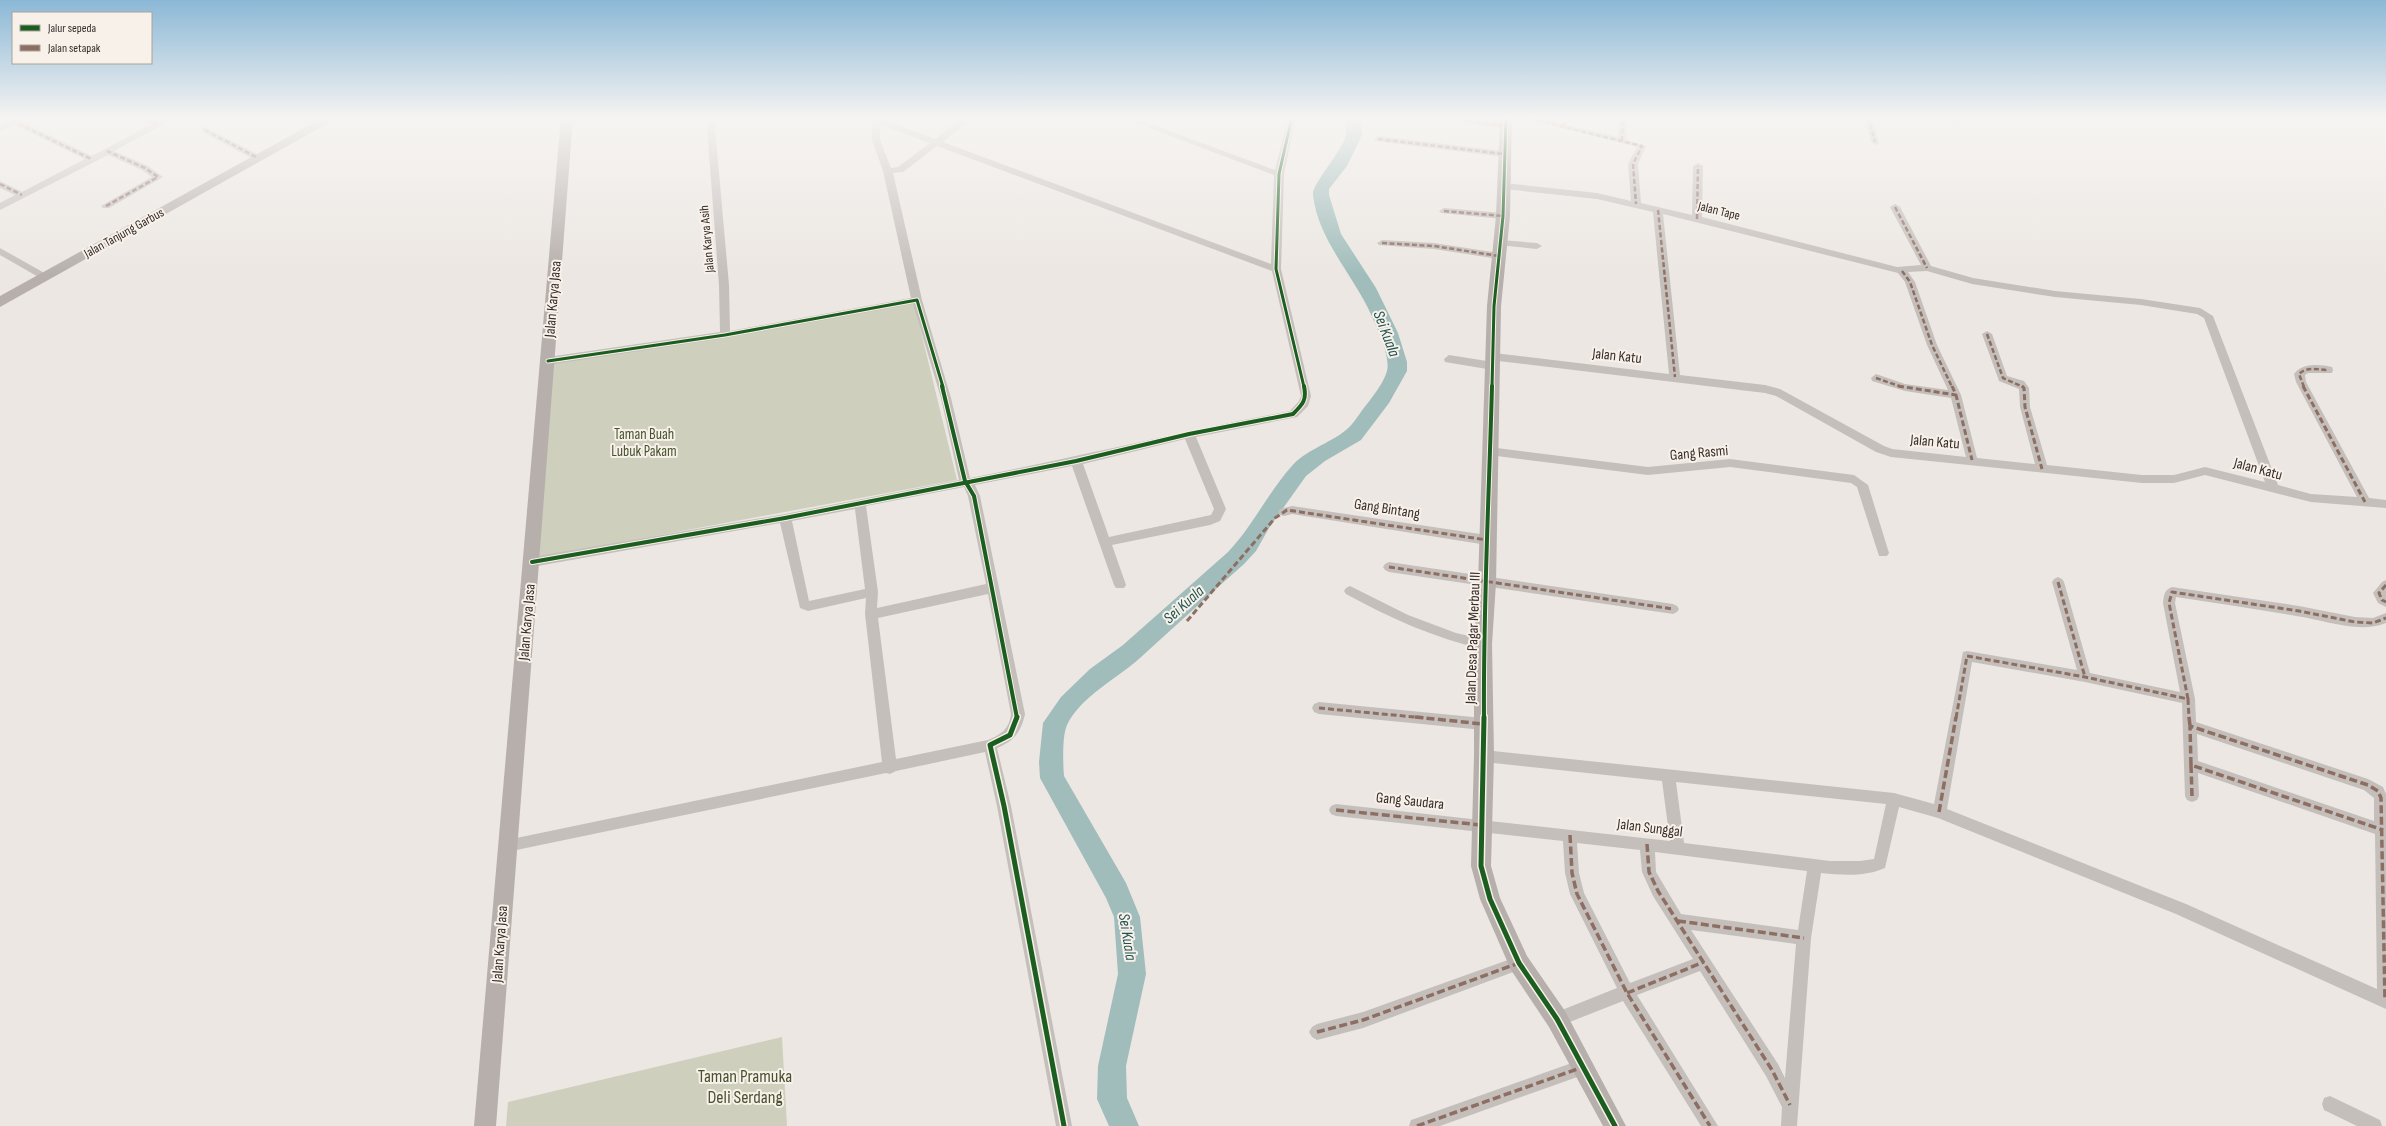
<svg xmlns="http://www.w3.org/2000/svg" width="2386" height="1126" font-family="'Sofia Sans Condensed',sans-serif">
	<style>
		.green { fill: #ced0bd }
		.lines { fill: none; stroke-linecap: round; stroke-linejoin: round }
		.river { fill: #a0bdbb; fill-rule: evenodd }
		.street { fill: #c5bfbb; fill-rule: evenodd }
		.secondary { fill: #b6afab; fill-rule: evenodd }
		.quiet-far2 { stroke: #8d6e63; stroke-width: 2.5; stroke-dasharray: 5 2.5; stroke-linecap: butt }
		.quiet-far1 { stroke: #8d6e63; stroke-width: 3; stroke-dasharray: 6 3; stroke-linecap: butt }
		.quiet { stroke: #8d6e63; stroke-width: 3.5; stroke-dasharray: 8 3.5; stroke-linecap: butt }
		.cycleway-far2-casing { stroke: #f8f1ea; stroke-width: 5 }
		.cycleway-far1-casing { stroke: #f8f1ea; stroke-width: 6 }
		.cycleway-casing { stroke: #f8f1ea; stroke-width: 8 }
		.cycleway-far2 { stroke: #1b5e20; stroke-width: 3 }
		.cycleway-far1 { stroke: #1b5e20; stroke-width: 4 }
		.cycleway { stroke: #1b5e20; stroke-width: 5 }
		.labels { text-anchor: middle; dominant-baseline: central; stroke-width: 4; stroke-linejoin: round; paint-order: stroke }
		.far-street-label { font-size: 13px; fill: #362c29; stroke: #f8f1ea }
		.street-label { font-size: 15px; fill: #362c29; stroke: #f8f1ea }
		.park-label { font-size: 15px; fill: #47522f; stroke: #f8f1ea }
		.water-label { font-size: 16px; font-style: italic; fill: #225353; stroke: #f8f1ea }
		.near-park-label { font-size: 18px; fill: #47522f; stroke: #f8f1ea }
	</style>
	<rect width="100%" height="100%" fill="#ece7e2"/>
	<!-- green -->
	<g class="green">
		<polygon points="914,303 957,480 537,558 552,363"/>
		<polygon points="782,1037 787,1126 506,1126 508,1102"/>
	</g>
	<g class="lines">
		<!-- river -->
		<path class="river" d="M 1345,117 L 1361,117 L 1362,135 L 1347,166 L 1329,189 L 1329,195 L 1341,234 L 1376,288 L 1398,333 L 1407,362 L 1407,371 L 1389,403 L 1361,440 L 1325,461 L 1306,476 L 1269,528 L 1256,551 L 1244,564 C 1209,595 1175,626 1140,658 C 1118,678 1080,697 1067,725 C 1062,736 1063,764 1064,776 L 1126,883 L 1140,917 L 1146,974 L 1126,1066 L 1127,1098 L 1139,1126 L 1109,1126 L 1097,1099 L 1098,1066 L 1118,974 L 1114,917 L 1106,898 L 1040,778 L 1039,762 L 1043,723 L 1061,697 L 1090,669 L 1123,645 L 1228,552 C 1252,527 1268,493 1291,467 C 1305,450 1329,444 1346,430 C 1354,424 1360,412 1367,404 C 1374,395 1384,382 1387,371 C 1391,355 1375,323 1368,308 C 1349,270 1318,238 1313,195 C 1311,185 1342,152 1346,135 C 1347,130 1345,123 1345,117 Z"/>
		<!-- street -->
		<g class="street">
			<polygon points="1,117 21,117 22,119 20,121 92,156 150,125 136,117 147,117 157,122 166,117 177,117 114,151 148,166 163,177 109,208 103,208 101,206 152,177 142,170 108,155 0,210 0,203 15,195 0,188 0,181 22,192 85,159 14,125 0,131 0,125 7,121"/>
			<polygon points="297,117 309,117 324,125 317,127"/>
			<path d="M 710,117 L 718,117 L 715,128 L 729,285 L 730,331 L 911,298 L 883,171 L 872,140 L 872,122 L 864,117 L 876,117 L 935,139 L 964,117 L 974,117 L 943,142 L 1271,264 L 1274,175 L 1120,117 L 1132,117 L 1275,170 L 1288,117 L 1296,117 L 1284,174 L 1281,269 L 1311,396 L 1308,406 L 1297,417 L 1196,437 L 1226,509 L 1220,521 L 1210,525 L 1112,545 L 1126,585 L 1124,588 L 1116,588 L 1114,585 L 1072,466 L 975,485 L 980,496 L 1025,714 C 1021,732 1014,741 997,748 L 1011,806 L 1072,1126 L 1056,1126 L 997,806 L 985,752 L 896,771 L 890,774 L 886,773 L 507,852 L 502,851 L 500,846 L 502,841 L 507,840 L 882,762 L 865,614 L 866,598 L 808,611 L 800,608 L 780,523 L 532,567 L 528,565 L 526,562 L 528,559 L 532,557 L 785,514 L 959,480 L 941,398 L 913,304 L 725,338 L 548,365 L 544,364 L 543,361 L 548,357 L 720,332 L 719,285 L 707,128 ZM 880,125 L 930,143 L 898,167 L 891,168 L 880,140 ZM 937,146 L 1272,271 L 1301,396 L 1299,401 L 1290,411 C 1183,431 1077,457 970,478 L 951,398 L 922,300 L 893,173 L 903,172 ZM 1185,439 L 1214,509 L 1211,515 L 1109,537 L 1083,464 ZM 964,487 L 968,496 L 986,584 L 877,608 L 878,592 L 866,506 ZM 855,509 L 865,589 L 809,601 L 792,521 ZM 988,594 L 1011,714 C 1009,729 1002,734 988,740 L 896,759 L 878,618 Z"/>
			<polygon points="1442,117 1464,117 1506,123 1510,126 1506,129 1446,120"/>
			<path d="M 1519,117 L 1534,117 L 1618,137 L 1619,117 L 1627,117 L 1626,140 L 1646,146 L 1638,164 L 1641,203 L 1692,215 L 1693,166 L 1698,163 L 1703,166 L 1702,217 L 1897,267 L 1921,265 L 1890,207 L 1895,204 L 1900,207 L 1931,266 L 1973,278 L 2055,291 L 2141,299 L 2200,308 L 2213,316 L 2278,485 L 2311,494 L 2357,497 L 2296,382 L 2294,374 C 2301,363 2320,364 2332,367 L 2333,370 L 2332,373 L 2308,373 L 2305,375 L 2306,382 L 2369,498 L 2386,500 L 2386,508 L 2311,502 L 2205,475 L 2174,483 L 2142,483 L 1891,457 L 1876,452 L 1776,396 L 1765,393 L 1490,360 L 1489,357 L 1494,353 L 1669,374 L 1653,212 L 1597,199 L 1504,189 L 1499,186 L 1504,183 L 1597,193 L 1631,201 L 1628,164 L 1637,147 ZM 1663,214 L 1898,273 L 1905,282 L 1927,345 L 1948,390 L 1905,384 L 1876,374 L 1871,378 L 1872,381 L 1905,391 L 1951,398 L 1966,457 L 1892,449 L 1884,446 L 1780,389 L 1765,385 L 1680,375 ZM 1927,271 L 1972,284 L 2055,297 L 2141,305 L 2197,314 L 2204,318 L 2265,482 L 2205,467 L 2174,475 L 2142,475 L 2047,465 L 2030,407 L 2029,388 L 2024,381 L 2007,376 L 1992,334 L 1987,331 L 1982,334 L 1998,378 L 1999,381 L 2019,389 L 2020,407 L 2035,464 L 1977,458 L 1961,395 L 1937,345 L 1915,282 L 1908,272 Z"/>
			<polygon points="1864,117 1872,117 1879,142 1878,144 1875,145 1871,142"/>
			<polygon points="1951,117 1959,117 1962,123 1955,125"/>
			<polygon points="205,127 261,156 262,158 258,161 255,160 202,132 202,128"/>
			<polygon points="1378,136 1504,151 1508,154 1504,157 1375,141 1374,139"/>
			<polygon points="1444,208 1503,213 1508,216 1503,219 1441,213 1439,211"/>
			<polygon points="1382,240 1434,243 1499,253 1504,256 1499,259 1434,249 1379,245 1377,243"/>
			<polygon points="1501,240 1537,243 1542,246 1537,249 1498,245 1496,243"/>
			<polygon points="0,248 48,275 50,277 45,280 42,279 0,255"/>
			<polygon points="1449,355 1493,362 1498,366 1493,370 1445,362 1444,359"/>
			<polygon points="1489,447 1648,467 1730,459 1854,475 1868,485 1889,553 1887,556 1879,556 1857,487 1851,483 1730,467 1648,475 1489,455 1483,451"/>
			<polygon points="1292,506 1487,535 1493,540 1487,545 1292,514 1284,516 1280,515 1278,512 1280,509"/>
			<polygon points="1389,562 1673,604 1677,606 1679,609 1677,612 1673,614 1389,572 1385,570 1383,567 1385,564"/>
			<path d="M 2058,577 L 2062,579 L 2064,582 L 2090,673 L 2180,692 L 2163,603 C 2164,595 2164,590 2172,587 L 2299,606 L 2355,617 L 2373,618 L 2386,613 L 2386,623 C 2358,634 2325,620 2296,616 C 2256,609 2216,603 2176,597 L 2175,603 L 2195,699 L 2196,722 L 2368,779 L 2383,787 L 2386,794 L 2386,1009 L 2176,914 L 1938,818 L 1899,807 L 1885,868 C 1864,877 1843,875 1821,873 L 1811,938 L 1797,1126 L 1781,1126 L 1782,1107 L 1766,1076 L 1700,971 L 1637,995 L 1718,1126 L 1701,1126 L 1623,1001 L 1557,1027 L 1552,1024 L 1549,1019 L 1552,1014 L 1617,988 L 1570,894 L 1565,873 L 1563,841 L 1336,816 L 1331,814 L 1329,810 L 1331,806 L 1336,804 L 1670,841 L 1662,781 L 1484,762 L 1479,760 L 1477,756 L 1479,752 L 1484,750 L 1894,793 L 1934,804 L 1963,652 L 1967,651 L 2077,670 L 2052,582 L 2054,579 ZM 1972,662 L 2085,682 L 2182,703 L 2185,796 L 2187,800 L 2192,802 L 2197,800 L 2199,796 L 2198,773 L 2375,834 L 2377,989 L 2186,904 L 1947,809 ZM 2197,734 L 2364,790 L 2374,798 L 2374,821 L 2198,761 ZM 1676,782 L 1886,804 L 1874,859 L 1860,861 L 1830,861 L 1684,843 ZM 1577,843 L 1640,850 L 1642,872 L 1653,896 L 1693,959 L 1630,983 L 1584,893 L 1579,873 ZM 1655,852 L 1807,871 L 1798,930 L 1681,914 L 1656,872 ZM 1691,930 L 1796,944 L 1785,1078 L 1778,1064 Z"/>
			<polygon points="2386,580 2386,607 2378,603 2373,593 2382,582"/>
			<path d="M 1350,586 L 1408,615 L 1456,633 L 1487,640 L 1489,644 L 1487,648 L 1483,649 C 1434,638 1390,618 1346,594 L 1344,591 L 1346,588 Z"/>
			<polygon points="1319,702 1483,718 1488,720 1490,724 1488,728 1483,730 1319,714 1314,712 1312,708 1314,704"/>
			<polygon points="1519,956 1524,958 1526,963 1524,968 1363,1028 1317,1040 1312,1037 1309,1032 1312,1027 1317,1024 1363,1012"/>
			<polygon points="1583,1059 1589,1061 1591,1067 1589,1073 1583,1075 1440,1126 1409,1126 1411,1120 1417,1118"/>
			<polygon points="2330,1096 2380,1120 2382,1126 2357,1126 2324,1110 2322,1104 2324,1098"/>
		</g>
		<!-- secondary -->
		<g class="secondary">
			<polygon points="324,117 339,117 0,307 0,296"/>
			<polygon points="561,117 573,117 496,1126 474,1126"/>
			<polygon points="1500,117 1512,117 1510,216 1501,306 1496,583 1492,644 1494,756 1491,866 1500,898 1527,956 1565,1011 1626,1126 1603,1126 1549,1027 1511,970 1480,899 1471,866 1474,756 1474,644 1478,583 1487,306 1496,216"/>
		</g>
		<!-- quiet-far2 -->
		<g class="quiet-far2">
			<polyline points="5,117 91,159"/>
			<polyline points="140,117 157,125"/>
			<polyline points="1446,117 1506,126"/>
			<polyline points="1523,117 1642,146 1633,164 1636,204"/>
			<polyline points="1868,117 1875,142"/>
			<polyline points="1955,117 1958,123"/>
			<polyline points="1564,127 1565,117"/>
			<polyline points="205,130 258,158"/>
			<polyline points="1378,139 1504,154"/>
			<polyline points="1622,141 1623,117"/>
			<polyline points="0,184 22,195"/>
			<polyline points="106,206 158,177 145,168 107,151"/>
			<polyline points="1895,207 1927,268"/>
			<polyline points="1658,210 1675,377"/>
			<polyline points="1444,211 1503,216"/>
			<polyline points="1697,219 1698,166"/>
			<polyline points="1382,243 1434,246 1499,256"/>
			<polyline points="1902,271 1910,282 1932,345 1952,387"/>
			<polyline points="1987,334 2003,378 2023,387"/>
			<polyline points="1876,378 1902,387"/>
			<path d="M 2304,387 L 2299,374 C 2307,366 2318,370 2328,370"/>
		</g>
		<!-- quiet-far1 -->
		<g class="quiet-far1">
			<polyline points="1898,386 1956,395"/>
			<polyline points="1952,386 1956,395 1972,460"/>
			<polyline points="2022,386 2024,388 2025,407 2042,469"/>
			<polyline points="2303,386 2365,502"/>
			<polyline points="1389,567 1673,609"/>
			<polyline points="2058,582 2085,677"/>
			<polyline points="2386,585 2379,593 2382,600 2386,602"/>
			<polyline points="1187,621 1275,518 1287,510 1487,540"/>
			<polyline points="2188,699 2169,603 2172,592 2299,611 2355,622 2373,623 2386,618"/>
			<polyline points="1319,708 1425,718"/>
			<polyline points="1956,718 1967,656 2085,677 2188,699 2189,718"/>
		</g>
		<!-- quiet -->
		<g class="quiet">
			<polyline points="1415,717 1483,724"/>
			<polyline points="2189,717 2190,726"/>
			<polyline points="2191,765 2190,726 2368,785 2378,791 2381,798 2385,1000"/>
			<polyline points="2192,796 2191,765 2383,830"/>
			<polyline points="1336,810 1481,825"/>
			<polyline points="1939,812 1956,717"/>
			<polyline points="1570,835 1572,873 1577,894 1627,993 1710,1126"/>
			<polyline points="1647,844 1649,872 1658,891 1772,1070 1790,1105"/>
			<polyline points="1678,921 1804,938"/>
			<polyline points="1627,993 1704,962"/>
			<polyline points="1317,1032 1363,1020 1519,963"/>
			<polyline points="1417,1126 1583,1067"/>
		</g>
		<!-- cycleway-far2 casing -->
		<g class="cycleway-far2-casing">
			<g id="cycleway-far2">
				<polyline points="1292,117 1279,174 1276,269 1304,387"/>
				<polyline points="548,361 725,335 917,300 943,387"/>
				<polyline points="1492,387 1494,306 1503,216 1506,117"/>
			</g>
		</g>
		<!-- cycleway-far1 casing -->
		<g class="cycleway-far1-casing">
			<g id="cycleway-far1">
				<polyline points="942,386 965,481 974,496 1017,718"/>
				<path d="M 532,562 L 785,518 L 1076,461 L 1189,434 L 1293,414 C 1303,404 1307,400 1304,386"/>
				<path d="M 1484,718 C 1483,608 1489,497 1492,386"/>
			</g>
		</g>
		<!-- cycleway casing -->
		<g class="cycleway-casing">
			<g id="cycleway">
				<polyline points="1017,717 1010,735 990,745 1004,806 1064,1126"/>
				<polyline points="1484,717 1481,866 1490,899 1519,963 1557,1019 1615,1126"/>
			</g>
		</g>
		<!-- cycleway-far2 -->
		<use href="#cycleway-far2" class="cycleway-far2"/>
		<!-- cycleway-far1 -->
		<use href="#cycleway-far1" class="cycleway-far1"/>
		<!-- cycleway -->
		<use href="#cycleway" class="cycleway"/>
	</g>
	<!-- sky -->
	<linearGradient id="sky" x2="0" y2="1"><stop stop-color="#8bb8d6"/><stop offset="0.43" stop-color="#f6f4f2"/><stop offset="1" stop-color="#f6f4f2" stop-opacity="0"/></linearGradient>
	<rect width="2386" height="275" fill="url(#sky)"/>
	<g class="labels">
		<!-- far-street labels -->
		<g class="far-street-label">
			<text transform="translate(1719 211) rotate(14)">Jalan Tape</text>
			<text transform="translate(124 233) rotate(-29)">Jalan Tanjung Garbus</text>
			<text transform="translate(707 239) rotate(-95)">Jalan Karya Asih</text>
		</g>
		<!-- street labels -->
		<g class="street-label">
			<text transform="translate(553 299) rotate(-85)">Jalan Karya Jasa</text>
			<text transform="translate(1617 356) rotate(6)">Jalan Katu</text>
			<text transform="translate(1935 442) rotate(5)">Jalan Katu</text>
			<text transform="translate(1699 453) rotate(-5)">Gang Rasmi</text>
			<text transform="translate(2258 469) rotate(15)">Jalan Katu</text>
			<text transform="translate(1387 509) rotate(9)">Gang Bintang</text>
			<text transform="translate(527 622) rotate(-85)">Jalan Karya Jasa</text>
			<text transform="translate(1473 638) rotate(-88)">Jalan Desa Pagar Merbau III</text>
			<text transform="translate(1410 801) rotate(6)">Gang Saudara</text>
			<text transform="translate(1650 828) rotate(7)">Jalan Sunggal</text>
			<text transform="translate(500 944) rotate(-86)">Jalan Karya Jasa</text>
		</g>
		<!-- park labels -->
		<g class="park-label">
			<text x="644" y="434">Taman Buah<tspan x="644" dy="17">Lubuk Pakam</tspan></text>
		</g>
		<!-- water labels -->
		<g class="water-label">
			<text transform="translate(1386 334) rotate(69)">Sei Kuala</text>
			<text transform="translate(1184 605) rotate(-42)">Sei Kuala</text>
			<text transform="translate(1127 937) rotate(81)">Sei Kuala</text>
		</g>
		<!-- near-park labels -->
		<g class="near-park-label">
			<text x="745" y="1076">Taman Pramuka<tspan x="745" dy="21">Deli Serdang</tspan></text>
		</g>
	</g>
	<!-- legend -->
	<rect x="12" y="12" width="140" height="52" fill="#f8f1ea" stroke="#aaa29d"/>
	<rect x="20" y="25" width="20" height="6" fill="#1b5e20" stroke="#aaa29d"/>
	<text x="48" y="32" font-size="12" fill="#362c29">Jalur sepeda</text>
	<rect x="20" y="45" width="20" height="6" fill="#8d6e63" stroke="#aaa29d"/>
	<text x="48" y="52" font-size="12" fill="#362c29">Jalan setapak</text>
</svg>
